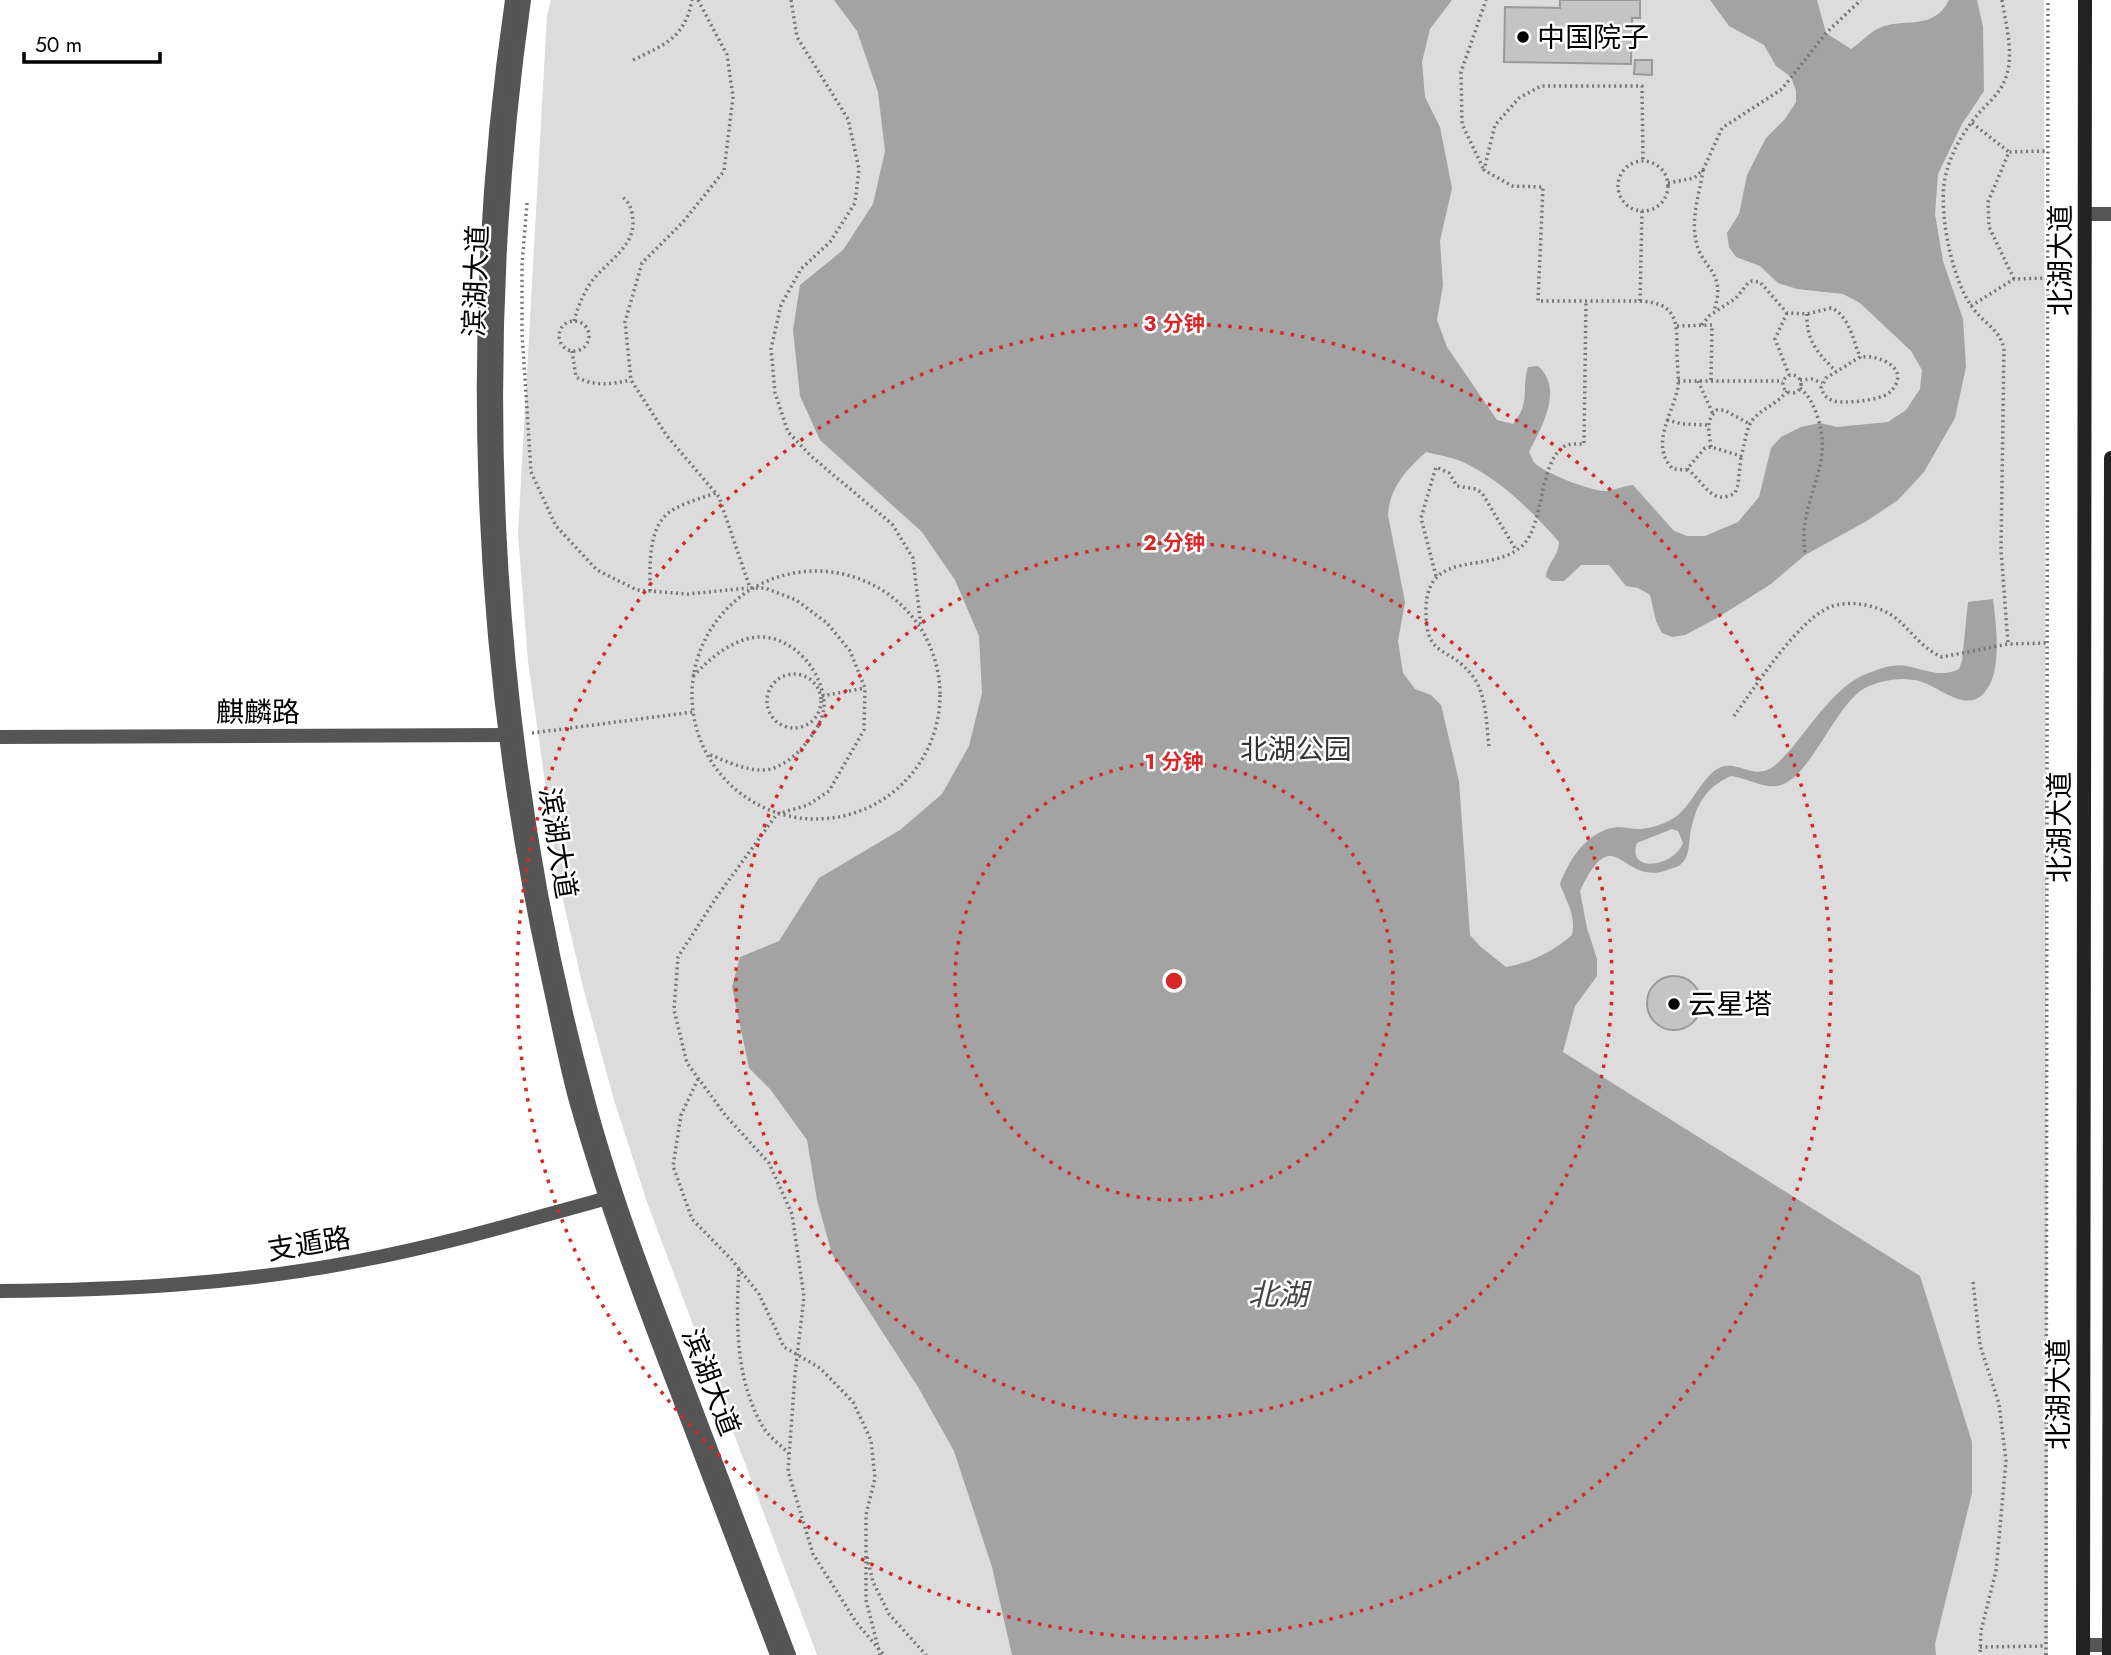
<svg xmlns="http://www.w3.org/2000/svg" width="2111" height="1655" font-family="Jost,'Noto Sans SC',sans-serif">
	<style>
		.green { fill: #dcdcdc }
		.water { fill: #a3a3a3; fill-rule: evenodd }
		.building { fill: #c4c4c4; stroke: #999; stroke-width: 2 }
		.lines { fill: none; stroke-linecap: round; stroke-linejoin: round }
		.path { stroke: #777; stroke-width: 3.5; stroke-dasharray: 2 3.5; stroke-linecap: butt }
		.minor { stroke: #555; stroke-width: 14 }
		.tertiary { stroke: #555; stroke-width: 14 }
		.secondary { stroke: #222; stroke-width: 14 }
		.ring { fill: none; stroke: #d62828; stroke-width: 3.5; stroke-dasharray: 3.5 7 }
		.poi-dot { fill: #000; stroke: #fff; stroke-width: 2.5 }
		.labels { text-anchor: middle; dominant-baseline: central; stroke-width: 5; stroke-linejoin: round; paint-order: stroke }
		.poi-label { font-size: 28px; fill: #000; stroke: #fff; text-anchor: start }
		.street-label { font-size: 28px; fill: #000; stroke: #fff }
		.park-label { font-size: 28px; fill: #333; stroke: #fff }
		.water-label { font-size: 30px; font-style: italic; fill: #444; stroke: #fff }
		.centre { fill: #d62828; stroke: #fff; stroke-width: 3.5 }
		.ring-label { font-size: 21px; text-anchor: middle; font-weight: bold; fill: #d62828; stroke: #fff; stroke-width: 5; stroke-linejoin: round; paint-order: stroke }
	</style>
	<rect width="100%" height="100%" fill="#fff"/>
	<!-- green -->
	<polygon class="green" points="551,0 2044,0 2048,1655 817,1655 648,1205 614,1100 583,987 559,883 528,661 518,534 547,15"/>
	<!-- water -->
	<path class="water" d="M 834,0 L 1452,0 L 1430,29 L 1422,62 L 1425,97 L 1440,127 L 1452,188 L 1440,241 L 1443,285 L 1437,320 L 1447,347 L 1497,420 L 1513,424 C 1531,403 1521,390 1528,367 L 1538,366 C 1564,388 1542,427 1529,452 C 1530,453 1533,461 1534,462 C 1541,472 1593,492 1606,491 C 1615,490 1623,486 1633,485 L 1674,531 L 1687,536 L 1705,536 L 1738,522 L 1759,497 L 1771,448 L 1781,437 L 1801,427 L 1820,423 L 1837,427 L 1888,422 L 1906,410 L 1920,389 L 1922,370 L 1911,351 L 1860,303 L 1843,294 L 1797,289 L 1778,283 L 1760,266 L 1736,257 L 1729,247 L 1727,233 L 1739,214 L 1747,175 L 1766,138 L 1785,119 L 1796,102 L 1796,91 L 1791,77 L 1776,66 L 1764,45 L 1729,26 L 1710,0 L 1817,0 L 1826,33 L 1851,49 C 1860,43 1869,33 1879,28 C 1904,17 1933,32 1949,0 L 1977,0 L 1983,27 L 1984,91 L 1962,124 L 1938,174 L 1935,214 L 1943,261 L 1963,319 L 1966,367 L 1955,418 L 1924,472 L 1898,500 L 1865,522 L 1805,555 L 1771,584 L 1717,618 L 1685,635 L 1672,637 L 1662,633 L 1656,621 L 1650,595 L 1638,588 L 1626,586 L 1609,565 L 1581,565 L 1564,581 L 1552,581 L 1546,577 C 1547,563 1558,558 1559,542 C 1532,511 1501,480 1463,462 C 1452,457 1438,455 1426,452 C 1406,470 1390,487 1388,515 L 1405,602 L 1398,641 L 1403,673 L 1415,689 L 1431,695 L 1441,705 L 1459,781 L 1470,935 L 1481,947 L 1506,967 C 1532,962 1552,952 1572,935 C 1576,915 1567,903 1560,884 C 1570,858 1587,831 1617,827 C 1624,827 1631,829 1638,829 C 1651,829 1668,823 1678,815 C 1693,803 1707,768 1725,766 C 1740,764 1752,776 1767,770 C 1776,767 1784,756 1791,749 C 1811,725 1837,685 1866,674 C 1879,669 1893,663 1907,666 C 1926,670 1940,678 1959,669 L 1962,661 L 1968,602 L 1993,599 C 1996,624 2003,673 1984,693 C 1966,713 1941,688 1922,682 C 1903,676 1882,680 1865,688 C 1834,705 1810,781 1777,786 C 1763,788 1746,778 1731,776 C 1704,788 1695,807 1690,835 C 1689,846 1689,858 1680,865 C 1677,867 1673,868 1670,869 C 1621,890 1616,815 1580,891 L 1587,928 L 1597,959 L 1597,976 L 1575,1006 L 1563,1052 L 1920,1276 L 1972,1442 L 1972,1493 L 1935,1644 L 1936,1655 L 1012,1655 L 992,1567 L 954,1451 L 918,1387 L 832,1254 L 817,1200 L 807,1140 L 770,1089 L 749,1068 L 732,987 L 740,957 L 779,941 L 819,878 L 900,830 L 942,794 L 969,746 L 982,693 L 979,636 L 955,580 L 922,532 L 820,440 L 800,396 L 793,330 L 800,285 L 843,250 L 873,204 L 885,151 L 878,92 L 857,31 ZM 1672,829 L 1678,831 L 1683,843 C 1674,867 1626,874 1637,843 Z"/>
	<!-- building -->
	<g class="building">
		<polygon points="1560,0 1640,0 1640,18 1632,18 1631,64 1504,62 1505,7 1560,8"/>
		<polygon points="1635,60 1652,60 1652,75 1634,74"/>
		<circle cx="1674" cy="1003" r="27"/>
	</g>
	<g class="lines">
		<!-- path -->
		<g class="path">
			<polyline points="698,0 727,55 733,97 724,171 683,222 642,263 625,322 631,380 667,436 719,497 750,588 765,588 796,600 827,623 850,651 865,688 864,730 829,791 808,805 777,814 718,895 678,957 674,1010 687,1063 726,1116 769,1163 792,1214 804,1297 795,1374 788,1471 813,1554 856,1622 884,1655"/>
			<polyline points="791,0 797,37 848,119 859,169 855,203 830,242 801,269 781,305 771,349 775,393 788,432 812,457 892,524 913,558 921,627"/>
			<path d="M 2002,0 C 2006,26 2016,60 2003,84 C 1998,95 1987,104 1979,113 C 1962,133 1948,157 1944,184 C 1940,218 1952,279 1972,307 C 1983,323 2000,329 2004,349 L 2001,550 L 2008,644"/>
			<path d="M 633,60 C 664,45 685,38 692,0"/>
			<polyline points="1972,123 2009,152"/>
			<circle cx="1643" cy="186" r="25"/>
			<polyline points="1483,168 1462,124 1461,72 1486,0"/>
			<path d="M 1703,170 C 1700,192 1692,214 1695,235 C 1699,271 1728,268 1714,311"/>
			<polyline points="1668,183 1694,178 1703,170 1722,128 1782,89 1826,33 1861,0"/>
			<polyline points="527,203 522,265 522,333 531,472 556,526 597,570 637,590 688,594 748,588"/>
			<polyline points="1642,211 1640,301 1538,301 1543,187 1512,186 1484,170 1495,125 1519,98 1541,86 1642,86 1643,161"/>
			<polyline points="2014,279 1989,227 1988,202 2009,152 2048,151"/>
			<path d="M 1640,301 C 1678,303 1677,322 1677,354 C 1677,364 1679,376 1678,387 C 1673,414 1649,445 1673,469 L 1686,470 L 1705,448 L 1711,447 L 1741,456 C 1745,445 1746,425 1755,417 C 1765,407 1776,405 1787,391"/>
			<polyline points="1971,306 2014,279 2048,278"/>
			<polyline points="1787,313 1775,339 1789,375"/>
			<path d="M 1807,314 C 1806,340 1818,354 1836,371"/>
			<path d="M 574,321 C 578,306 583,294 592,281 C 608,260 639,245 632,214 C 631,206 628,201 621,196"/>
			<circle cx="574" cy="336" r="15"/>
			<path d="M 1702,325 L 1709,316 L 1736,298 L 1748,283 L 1752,281 L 1760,282 L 1787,313 L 1807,314 L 1831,308 C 1849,315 1853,340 1860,357 L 1826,378 L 1821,388 C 1823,393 1825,397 1831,400 C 1841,405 1881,400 1889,393 C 1913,371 1882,354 1860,357"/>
			<polyline points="1677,326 1712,325 1711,381"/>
			<path d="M 572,351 L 576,377 C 596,387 611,384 631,380"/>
			<circle cx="1792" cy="384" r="9"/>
			<polyline points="1800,380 1812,379 1822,383"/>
			<polyline points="1678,381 1783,381"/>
			<polyline points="1698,381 1713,414"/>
			<path d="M 1800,388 C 1809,396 1813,404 1817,415 C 1831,457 1814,477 1806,517 C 1803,529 1804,542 1805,555"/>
			<polyline points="1667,420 1682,424 1708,425"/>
			<path d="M 1711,447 C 1709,433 1705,420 1717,410 L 1724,410 L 1750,424"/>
			<path d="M 1687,469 C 1704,481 1711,507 1735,493 L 1738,485 L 1741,456"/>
			<circle cx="816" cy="695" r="124"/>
			<polyline points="1436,576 1421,518 1436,467 1449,473 1457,486 1476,489 1482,493 1516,550"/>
			<path d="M 650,591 C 650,567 648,534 665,516 C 675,505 702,498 716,493"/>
			<circle cx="794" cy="701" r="27"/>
			<path d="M 693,676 C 709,660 727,643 751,638 C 788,630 825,670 824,707 C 823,722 811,738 801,749 C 793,758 778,769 765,770 C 745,771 726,761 708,754"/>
			<polyline points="822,696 865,688"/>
			<path d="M 1734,716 C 1756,686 1797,621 1830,607 C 1848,600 1871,604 1888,613 C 1908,624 1919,648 1942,657 L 2008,644 L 2048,643"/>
			<polyline points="532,733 693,712"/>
			<path d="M 1489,746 C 1486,723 1487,693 1471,674 C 1448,645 1425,659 1426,609 C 1427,546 1492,576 1523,545 C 1544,524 1539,465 1563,447 C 1569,443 1577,444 1584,444 L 1586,301"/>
			<polyline points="698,1079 681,1115 673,1166 692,1219 732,1260 759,1294 784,1347 820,1368 853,1402 871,1440 875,1478 866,1515 866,1600 880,1655"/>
			<path d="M 739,1269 C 736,1322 735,1379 763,1427 C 769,1437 781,1445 789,1454"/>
			<polyline points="1973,1282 1980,1345 1999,1404 2006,1461 1996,1571 1981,1631 1980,1655"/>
			<polyline points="867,1557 873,1582 889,1614 926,1655"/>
			<polyline points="1980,1647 2046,1646"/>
			<polyline points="2046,1655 2048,0"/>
		</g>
		<!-- minor -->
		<g class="minor">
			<path d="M 512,0 C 465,320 477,652 546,968 C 556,1012 564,1057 576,1101 C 604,1200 640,1296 677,1392 C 710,1479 743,1567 777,1655"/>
			<path d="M 524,0 C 473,362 491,739 586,1093 C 612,1192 649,1288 686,1384 C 720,1474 755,1565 789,1655"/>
			<polyline points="0,737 513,735"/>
			<path d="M 0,1291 C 120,1290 240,1284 358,1261 C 445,1245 530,1219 615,1196"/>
		</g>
		<!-- tertiary -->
		<g class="tertiary">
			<polyline points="2085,214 2111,214"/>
			<polyline points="2083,1645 2111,1645"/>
		</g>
		<!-- secondary -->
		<g class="secondary">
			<polyline points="2083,1655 2085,0"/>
			<polyline points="2109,1655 2111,458"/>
		</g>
	</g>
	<!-- distance rings -->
	<g class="ring">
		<circle cx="1174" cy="981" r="219"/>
		<circle cx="1174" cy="981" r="438"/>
		<circle cx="1174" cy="981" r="657"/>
	</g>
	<!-- markers -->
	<g class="poi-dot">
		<circle cx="1523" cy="37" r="7"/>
		<circle cx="1674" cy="1004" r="7"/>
	</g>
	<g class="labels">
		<!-- poi labels -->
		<g class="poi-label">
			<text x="1537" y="37">中国院子</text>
			<text x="1688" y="1004">云星塔</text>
		</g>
		<!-- street labels -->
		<g class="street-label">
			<text transform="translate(2060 260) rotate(-90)">北湖大道</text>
			<text transform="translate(476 281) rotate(-88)">滨湖大道</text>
			<text x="258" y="712">麒麟路</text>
			<text transform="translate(2059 827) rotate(-90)">北湖大道</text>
			<text transform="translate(558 843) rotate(81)">滨湖大道</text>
			<text transform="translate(309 1244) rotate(-9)">支遁路</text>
			<text transform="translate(711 1382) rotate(69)">滨湖大道</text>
			<text transform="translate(2058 1394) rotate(-90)">北湖大道</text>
		</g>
		<!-- park labels -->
		<g class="park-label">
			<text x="1296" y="749">北湖公园</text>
		</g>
		<!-- water labels -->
		<g class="water-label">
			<text x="1278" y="1294">北湖</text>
		</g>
	</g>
	<circle cx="1174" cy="981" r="10" class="centre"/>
	<g class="ring-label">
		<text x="1174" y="331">3 分钟</text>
		<text x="1174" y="550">2 分钟</text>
		<text x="1174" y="769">1 分钟</text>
	</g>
	<!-- scale -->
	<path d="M24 52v10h136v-10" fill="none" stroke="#000000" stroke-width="3.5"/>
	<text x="35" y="52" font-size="21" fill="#000000" stroke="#ffffff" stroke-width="5" paint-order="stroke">50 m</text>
</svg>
